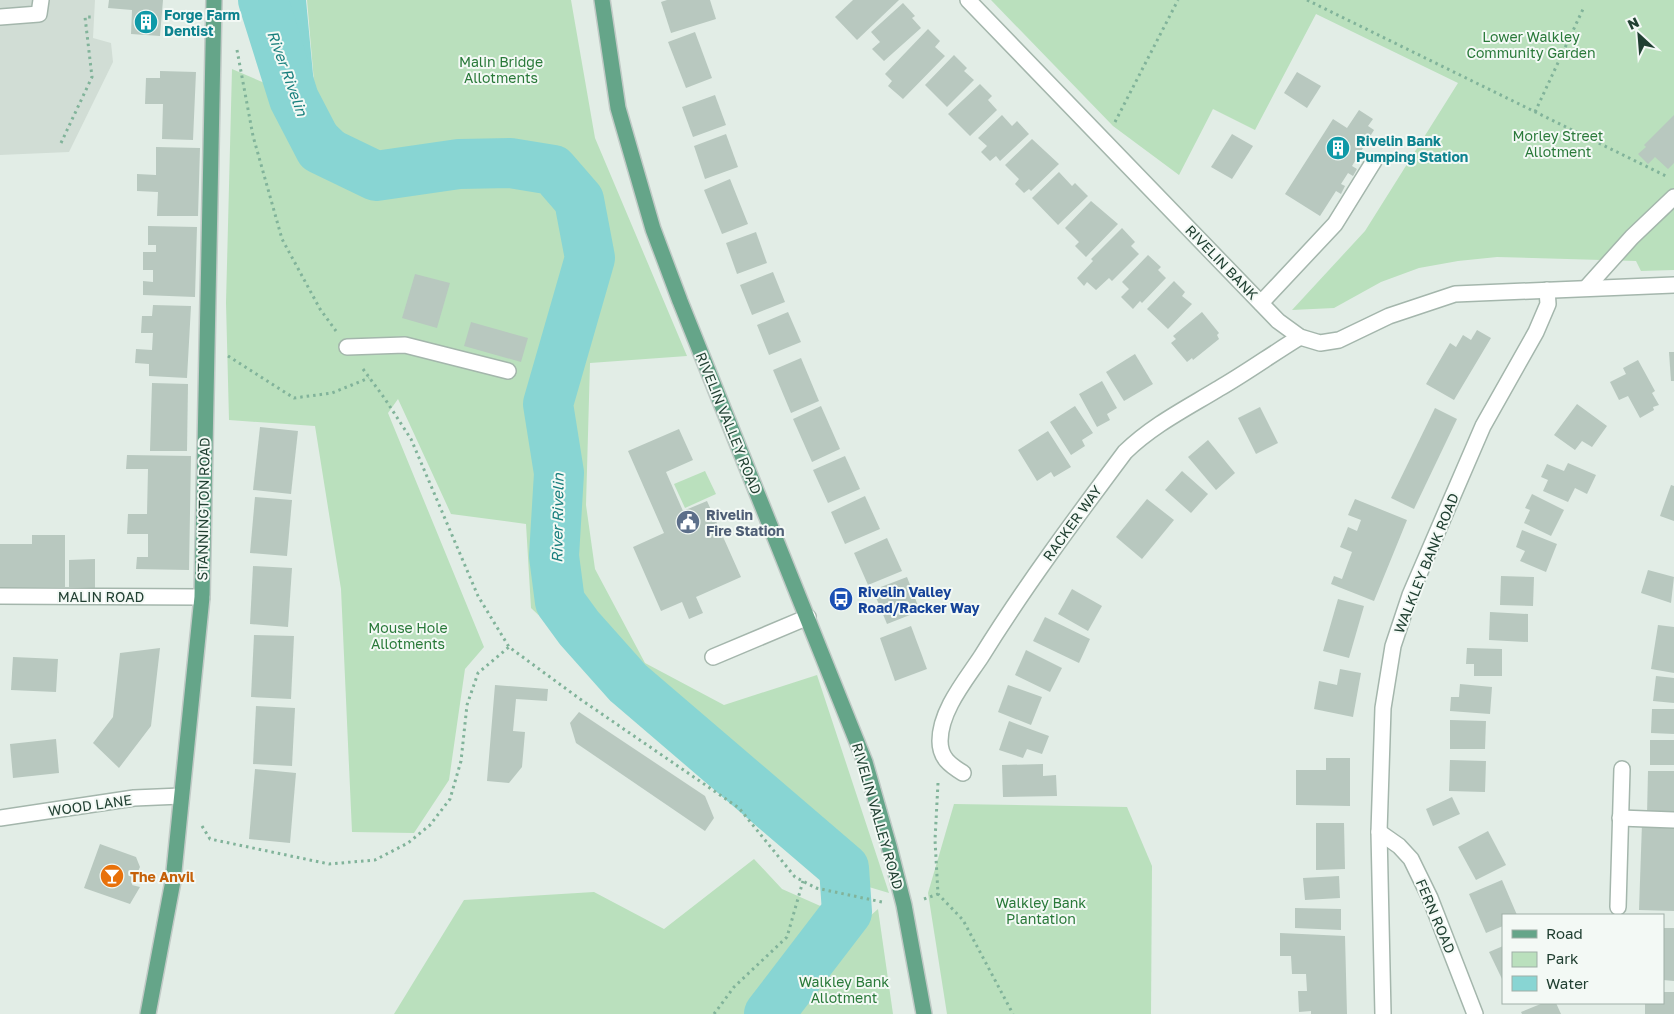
<svg xmlns="http://www.w3.org/2000/svg" width="1674" height="1014" font-family="'Golos Text',sans-serif">
	<style>
		.built { fill: #d1ddd5 }
		.green { fill: #bae0bd }
		.water { fill: #88d5d3 }
		.lines { fill: none; stroke-linecap: round; stroke-linejoin: round }
		.river { stroke: #88d5d3; stroke-width: 50 }
		.building { fill: #b8c8bf }
		.minor-casing { stroke: #a4b6ac; stroke-width: 18 }
		.major-casing { stroke: #c1cac6; stroke-width: 18 }
		.path { stroke: #81b39a; stroke-width: 3; stroke-dasharray: 2.5 4; stroke-linecap: butt }
		.minor { stroke: #fff; stroke-width: 15 }
		.major { stroke: #65a589; stroke-width: 15 }
		.labels { text-anchor: middle; dominant-baseline: central; stroke-width: 4; stroke-linejoin: round; paint-order: stroke }
		.culture-label { font-size: 14px; font-weight: bold; fill: #0d838f; stroke: #f3f9f5; text-anchor: start }
		.park-label { font-size: 14px; fill: #297939; stroke: #f3f9f5 }
		.street-label { font-size: 14px; fill: #214032; stroke: #f3f9f5 }
		.service-label { font-size: 14px; font-weight: bold; fill: #4e5e75; stroke: #f3f9f5; text-anchor: start }
		.transit-label { font-size: 14px; font-weight: bold; fill: #164399; stroke: #f3f9f5; text-anchor: start }
		.food-label { font-size: 14px; font-weight: bold; fill: #c56008; stroke: #f3f9f5; text-anchor: start }
		.water-label { font-size: 15px; font-style: italic; fill: #187f7d; stroke: #f3f9f5 }
	</style>
	<rect width="100%" height="100%" fill="#e2ede6"/>
	<!-- built -->
	<polygon class="built" points="0,0 95,0 93,38 111,43 113,62 69,152 0,155"/>
	<!-- green -->
	<g class="green">
		<polygon points="307,0 571,0 595,138 687,356 590,363 586,505 595,569 645,663 724,705 817,675 889,893 815,871 734,784 605,678 531,608 526,524 451,514 398,399 388,413 484,647 465,669 449,780 414,833 352,832 341,589 315,426 229,420 226,303 232,69 316,105"/>
		<polygon points="991,0 1674,0 1674,270 1641,271 1636,261 1497,257 1458,261 1419,268 1381,282 1334,308 1292,310 1365,231 1458,83 1316,14 1255,130 1213,109 1179,175 1113,126"/>
		<polygon points="705,471 716,494 685,508 674,484"/>
		<polygon points="954,804 1127,807 1152,866 1151,1014 947,1014 928,893"/>
		<polygon points="754,859 782,889 861,924 878,909 893,1014 394,1014 464,900 594,892 664,929"/>
	</g>
	<!-- water -->
	<path class="water" d="M 257,0 L 306,0 L 316,106 L 344,133 L 315,154 C 292,109 262,51 257,0 Z"/>
	<g class="lines">
		<!-- river -->
		<polyline class="river" points="263,0 294,99 320,149 376,176 459,164 510,163 553,170 579,200 590,258 548,404 559,473 554,556 560,602 579,628 628,683 844,868 847,912 769,1014"/>
	</g>
	<!-- building -->
	<g class="building">
		<polygon points="109,0 163,0 160,36 131,34 132,10 108,8"/>
		<polygon points="667,0 710,0 716,19 671,33 661,2"/>
		<polygon points="853,0 899,0 857,40 835,17"/>
		<polygon points="903,3 915,16 912,18 921,28 884,61 872,49 880,42 871,32"/>
		<polygon points="928,29 940,41 935,47 945,56 903,99 888,86 892,81 885,74"/>
		<polygon points="695,32 712,78 686,88 668,42"/>
		<polygon points="954,55 967,68 964,71 974,80 947,107 925,85"/>
		<polygon points="160,71 196,72 193,140 162,139 163,104 145,104 146,78 160,78"/>
		<polygon points="1297,72 1321,86 1307,108 1284,93"/>
		<polygon points="980,84 992,96 988,100 997,110 970,136 948,114"/>
		<polygon points="715,95 726,125 693,137 682,107"/>
		<polygon points="1359,110 1373,119 1368,126 1374,130 1352,166 1357,169 1353,176 1348,173 1341,184 1345,186 1341,194 1336,191 1320,216 1285,194 1333,119 1347,128"/>
		<polygon points="1002,115 1012,126 1017,121 1029,134 1000,161 996,156 990,161 981,152 987,146 978,138"/>
		<polygon points="1674,115 1674,163 1668,169 1655,157 1648,164 1638,154 1646,147 1644,145"/>
		<polygon points="726,134 738,167 705,179 694,146"/>
		<polygon points="1232,134 1253,146 1232,179 1211,167"/>
		<polygon points="1032,139 1059,164 1031,191 1029,189 1024,193 1015,184 1019,179 1005,165"/>
		<polygon points="156,147 200,148 198,216 157,216 158,192 137,191 137,174 156,175"/>
		<polygon points="1059,172 1072,186 1075,183 1088,196 1058,225 1032,198"/>
		<polygon points="730,179 748,224 722,234 704,190"/>
		<polygon points="1091,201 1118,224 1086,257 1075,246 1079,242 1065,228"/>
		<polygon points="148,226 197,227 195,297 143,295 143,281 153,282 153,270 143,270 143,252 156,252 156,245 148,245"/>
		<polygon points="1122,228 1135,242 1131,246 1139,254 1112,281 1109,278 1096,290 1087,282 1084,286 1077,278 1093,261 1091,259"/>
		<polygon points="756,232 767,263 737,274 726,243"/>
		<polygon points="1148,255 1161,267 1158,270 1166,278 1142,303 1140,301 1133,309 1121,297 1129,289 1122,282"/>
		<polygon points="773,272 785,302 752,315 740,285"/>
		<polygon points="415,274 450,283 437,328 402,318"/>
		<polygon points="1174,281 1185,292 1182,296 1192,304 1168,329 1147,309"/>
		<polygon points="153,305 191,306 187,378 149,376 149,364 135,363 136,349 152,350 153,333 141,333 142,316 152,316"/>
		<polygon points="788,312 801,342 769,355 757,325"/>
		<polygon points="1202,312 1219,333 1217,335 1219,339 1193,360 1192,358 1187,362 1171,343 1176,339 1173,336"/>
		<polygon points="471,322 528,338 521,362 464,346"/>
		<polygon points="1477,330 1491,338 1454,400 1426,384 1450,343 1456,347 1463,335 1471,340"/>
		<polygon points="1669,352 1674,352 1674,381 1671,381"/>
		<polygon points="1135,354 1153,384 1124,401 1106,372"/>
		<polygon points="801,358 819,401 791,413 773,370"/>
		<polygon points="1638,360 1655,391 1652,393 1659,405 1653,407 1654,410 1640,418 1628,396 1619,400 1610,382 1626,374 1623,368"/>
		<polygon points="1102,381 1117,408 1107,414 1110,420 1097,427 1079,394"/>
		<polygon points="152,383 188,384 187,451 150,451"/>
		<polygon points="1577,404 1607,426 1592,447 1582,441 1575,450 1554,435"/>
		<polygon points="821,406 840,449 812,462 793,419"/>
		<polygon points="1075,406 1093,433 1082,440 1085,446 1071,455 1050,422"/>
		<polygon points="1260,407 1278,443 1256,454 1238,418"/>
		<polygon points="1435,408 1457,419 1414,509 1391,498"/>
		<polygon points="260,427 298,431 291,494 253,490"/>
		<polygon points="679,429 693,460 666,472 683,511 707,501 741,577 696,597 703,613 689,619 682,602 661,611 633,547 664,533 628,451"/>
		<polygon points="1048,431 1071,467 1054,477 1051,472 1037,481 1018,450"/>
		<polygon points="1208,440 1235,473 1216,490 1188,457"/>
		<polygon points="127,455 191,456 189,570 136,569 137,557 148,557 148,534 127,534 128,514 147,514 148,469 126,469"/>
		<polygon points="845,456 860,489 828,503 813,470"/>
		<polygon points="1568,463 1596,475 1587,494 1575,488 1568,502 1543,491 1548,480 1541,477 1547,464 1564,471"/>
		<polygon points="1182,471 1208,494 1191,513 1165,490"/>
		<polygon points="1671,485 1674,486 1674,521 1660,516"/>
		<polygon points="1532,494 1564,510 1551,536 1524,523 1530,510 1525,508"/>
		<polygon points="865,496 880,529 845,544 831,512"/>
		<polygon points="255,497 292,500 287,556 250,553"/>
		<polygon points="1147,499 1174,520 1142,559 1116,537"/>
		<polygon points="1355,499 1407,520 1374,601 1331,584 1334,576 1342,579 1352,552 1340,547 1348,527 1357,531 1361,520 1348,515"/>
		<polygon points="1522,530 1557,544 1546,572 1520,561 1525,551 1516,547"/>
		<polygon points="32,535 65,535 65,587 0,587 0,544 32,544"/>
		<polygon points="887,538 902,571 868,585 854,553"/>
		<polygon points="95,559 95,588 69,587 69,560"/>
		<polygon points="253,566 292,568 288,627 250,624"/>
		<polygon points="1648,570 1674,577 1671,603 1641,593"/>
		<polygon points="1501,576 1534,577 1533,606 1500,605"/>
		<polygon points="907,577 920,611 887,624 873,590"/>
		<polygon points="1072,589 1102,606 1088,631 1058,614"/>
		<polygon points="1338,599 1364,606 1349,658 1323,651"/>
		<polygon points="1490,612 1528,614 1528,642 1489,640"/>
		<polygon points="1045,617 1090,639 1079,663 1033,641"/>
		<polygon points="1658,625 1674,627 1674,673 1651,669"/>
		<polygon points="911,626 927,669 895,681 880,638"/>
		<polygon points="254,635 294,636 291,699 251,697"/>
		<polygon points="160,648 151,726 119,768 93,743 113,717 120,653"/>
		<polygon points="1467,648 1502,649 1502,676 1474,676 1474,664 1466,664"/>
		<polygon points="1026,650 1062,668 1050,692 1015,675"/>
		<polygon points="13,657 58,659 56,692 11,690"/>
		<polygon points="1340,669 1361,673 1353,717 1314,709 1319,681 1337,685"/>
		<polygon points="1656,676 1674,678 1674,703 1653,701"/>
		<polygon points="1460,684 1492,687 1490,714 1450,711 1451,697 1459,697"/>
		<polygon points="495,685 548,689 547,701 516,699 513,731 525,732 522,767 509,783 487,781"/>
		<polygon points="1008,685 1042,697 1031,725 998,712"/>
		<polygon points="256,706 295,708 292,766 253,764"/>
		<polygon points="1652,709 1674,709 1674,734 1651,733"/>
		<polygon points="579,712 705,796 714,818 705,831 576,743 570,723"/>
		<polygon points="1450,720 1486,721 1485,749 1450,749"/>
		<polygon points="1009,721 1049,736 1042,754 1027,749 1023,758 999,750"/>
		<polygon points="56,739 59,773 13,778 10,744"/>
		<rect x="1650" y="740" width="24" height="25"/>
		<polygon points="1326,758 1350,758 1350,806 1296,805 1296,770 1326,770"/>
		<polygon points="1450,760 1486,761 1485,792 1449,791"/>
		<polygon points="1043,764 1043,776 1056,775 1057,796 1003,797 1002,765"/>
		<polygon points="255,769 296,773 290,843 249,839"/>
		<polygon points="1648,771 1674,771 1674,816 1647,815"/>
		<polygon points="1452,797 1460,814 1433,826 1426,809"/>
		<polygon points="1316,823 1344,823 1345,869 1316,870"/>
		<polygon points="1642,823 1674,824 1674,911 1639,910"/>
		<polygon points="1488,831 1506,865 1476,880 1458,847"/>
		<polygon points="100,844 136,857 140,867 132,885 140,887 130,904 84,888"/>
		<polygon points="1339,876 1340,898 1305,900 1303,878"/>
		<polygon points="1502,880 1517,915 1503,915 1503,926 1486,933 1469,894"/>
		<polygon points="1295,908 1341,909 1341,930 1295,928"/>
		<polygon points="1663,928 1674,928 1674,981 1663,980"/>
		<polygon points="1280,933 1345,936 1347,1014 1311,1014 1311,1011 1299,1012 1298,991 1307,991 1306,974 1292,974 1291,956 1280,956"/>
		<polygon points="1503,946 1503,981 1489,952"/>
		<polygon points="1663,992 1674,992 1674,1014 1645,1014 1645,1003 1663,1003"/>
		<polygon points="1543,1003 1556,1003 1561,1014 1522,1014 1521,1012"/>
	</g>
	<g class="lines">
		<!-- minor casing -->
		<g class="minor-casing">
			<g id="minor">
				<polyline points="968,0 1278,321 1300,337 1320,343 1339,340 1389,316 1455,294 1674,285"/>
				<polyline points="0,17 39,14 41,0"/>
				<polyline points="1587,287 1632,237 1674,197"/>
				<polyline points="1261,303 1335,224 1374,161"/>
				<polyline points="347,347 405,345 508,371"/>
				<polyline points="0,596 202,597"/>
				<polyline points="713,657 808,617"/>
				<path d="M 963,773 C 950,765 940,758 940,741 C 940,711 965,681 981,657 C 1025,586 1075,519 1125,452 C 1153,425 1185,409 1218,389 C 1246,373 1272,354 1300,337"/>
				<polyline points="0,818 134,798 181,796"/>
				<polyline points="1620,818 1674,820"/>
				<polyline points="1379,832 1399,846 1411,859 1430,898 1475,1014"/>
				<polyline points="1618,907 1622,769"/>
				<polyline points="1383,1014 1379,832 1383,708 1393,646 1410,595 1483,426 1536,332 1548,304 1547,290"/>
			</g>
		</g>
		<!-- major casing -->
		<g class="major-casing">
			<g id="major">
				<polyline points="602,0 618,108 653,229 680,301 865,762 889,846 904,905 924,1014"/>
				<polyline points="148,1014 173,881 202,597 214,0"/>
			</g>
		</g>
		<!-- path -->
		<g class="path">
			<polyline points="1307,0 1668,177"/>
			<polyline points="237,50 253,136 282,239 320,309 336,331"/>
			<polyline points="1535,112 1584,7"/>
			<polyline points="1115,122 1178,0"/>
			<polyline points="61,143 92,77 85,17 94,17"/>
			<polyline points="228,356 294,398 332,393 369,378"/>
			<polyline points="363,369 385,399 411,439 478,596 509,647 580,699 739,808 795,877 816,888 882,902"/>
			<polyline points="938,783 935,840 938,894 963,920 1013,1014"/>
			<polyline points="202,826 210,839 329,864 375,860 408,843 430,825 450,799 461,761 467,705 478,673 509,647"/>
			<polyline points="924,899 938,894"/>
			<polyline points="714,1014 734,987 787,937 803,881"/>
		</g>
		<!-- minor -->
		<use href="#minor" class="minor"/>
		<!-- major -->
		<use href="#major" class="major"/>
	</g>
	<!-- icons -->
	<defs>
		<g id="building-disc" transform="scale(1.25)"><circle r="9.5" fill="#0f9aa8" stroke="#f3f9f5"/><path d="M-4-6H4V6H1V3H-1V6H-4ZM-2.5-4.3h1.7v1.8h-1.7ZM.8-4.3h1.7v1.8H.8ZM-2.5-1h1.7V.8h-1.7ZM.8-1h1.7V.8H.8Z" fill="#fff"/></g>
		<g id="civic-disc" transform="scale(1.25)"><circle r="9.5" fill="#5c6f8a" stroke="#f3f9f5"/><path d="M-.6-6.5H3V-4.5H.6V-3L4-1V1h2V6H-6V1h2V-1L-.6-3ZM-1.2 2.5V6h2.4V2.5Z" fill="#fff"/></g>
		<g id="bus-disc" transform="scale(1.25)"><circle r="9.5" fill="#1a4fb4" stroke="#f3f9f5"/><path d="M-5-6H5V4H4V6H2V4H-2V6H-4V4H-5ZM-3.5-4V0h7V-4ZM-3.5 1.2v1.5H-2V1.2ZM2 1.2v1.5H3.5V1.2Z" fill="#fff"/></g>
		<g id="bar-disc" transform="scale(1.25)"><circle r="9.5" fill="#e8710a" stroke="#f3f9f5"/><path d="M-6-5H6L.8 .8V4.5H3.5V6h-7V4.5H-.8V.8Z" fill="#fff"/></g>
	</defs>
	<g fill-rule="evenodd">
		<use href="#building-disc" x="146" y="22"/>
		<use href="#building-disc" x="1338" y="148"/>
		<use href="#civic-disc" x="688" y="522"/>
		<use href="#bus-disc" x="841" y="599"/>
		<use href="#bar-disc" x="112" y="876"/>
	</g>
	<g class="labels">
		<!-- culture labels -->
		<g class="culture-label">
			<text x="164" y="14">Forge Farm<tspan x="164" dy="16">Dentist</tspan></text>
			<text x="1356" y="140">Rivelin Bank<tspan x="1356" dy="16">Pumping Station</tspan></text>
		</g>
		<!-- park labels -->
		<g class="park-label">
			<text x="1531" y="36">Lower Walkley<tspan x="1531" dy="16">Community Garden</tspan></text>
			<text x="501" y="61">Malin Bridge<tspan x="501" dy="16">Allotments</tspan></text>
			<text x="1558" y="135">Morley Street<tspan x="1558" dy="16">Allotment</tspan></text>
			<text x="408" y="627">Mouse Hole<tspan x="408" dy="16">Allotments</tspan></text>
			<text x="1041" y="902">Walkley Bank<tspan x="1041" dy="16">Plantation</tspan></text>
			<text x="844" y="981">Walkley Bank<tspan x="844" dy="16">Allotment</tspan></text>
		</g>
		<!-- street labels -->
		<g class="street-label">
			<text transform="translate(1222 262) rotate(46)">RIVELIN BANK</text>
			<text transform="translate(729 423) rotate(68)">RIVELIN VALLEY ROAD</text>
			<text transform="translate(203 509) rotate(-89)">STANNINGTON ROAD</text>
			<text transform="translate(1072 523) rotate(-54)">RACKER WAY</text>
			<text transform="translate(1426 563) rotate(-68)">WALKLEY BANK ROAD</text>
			<text x="101" y="596">MALIN ROAD</text>
			<text transform="translate(90 805) rotate(-8)">WOOD LANE</text>
			<text transform="translate(878 816) rotate(74)">RIVELIN VALLEY ROAD</text>
			<text transform="translate(1436 916) rotate(67)">FERN ROAD</text>
		</g>
		<!-- service labels -->
		<g class="service-label">
			<text x="706" y="514">Rivelin<tspan x="706" dy="16">Fire Station</tspan></text>
		</g>
		<!-- transit labels -->
		<g class="transit-label">
			<text x="858" y="591">Rivelin Valley<tspan x="858" dy="16">Road/Racker Way</tspan></text>
		</g>
		<!-- food labels -->
		<g class="food-label">
			<text x="130" y="876">The Anvil</text>
		</g>
		<!-- water labels -->
		<g class="water-label">
			<text transform="translate(288 73) rotate(70)">River Rivelin</text>
			<text transform="translate(557 518) rotate(-89)">River Rivelin</text>
		</g>
	</g>
	<!-- legend -->
	<rect x="1502" y="914" width="162" height="90" fill="#f3f9f5" stroke="#9fafa7"/>
	<rect x="1512" y="930" width="25" height="8" fill="#65a589" stroke="#9fafa7"/>
	<text x="1546" y="939" font-size="15" fill="#214032">Road</text>
	<rect x="1512" y="952" width="25" height="15" fill="#bae0bd" stroke="#9fafa7"/>
	<text x="1546" y="964" font-size="15" fill="#214032">Park</text>
	<rect x="1512" y="976" width="25" height="15" fill="#88d5d3" stroke="#9fafa7"/>
	<text x="1546" y="989" font-size="15" fill="#214032">Water</text>
	<!-- north arrow -->
	<g transform="translate(1639 35) rotate(334)" stroke="#f3f9f5" stroke-width="4" paint-order="stroke">
	<path d="M0-4L9 19L0 12L-9 19Z" fill="#214032"/>
	<text y="-8" font-size="14" font-weight="bold" text-anchor="middle" fill="#214032">N</text>
	</g>
</svg>
